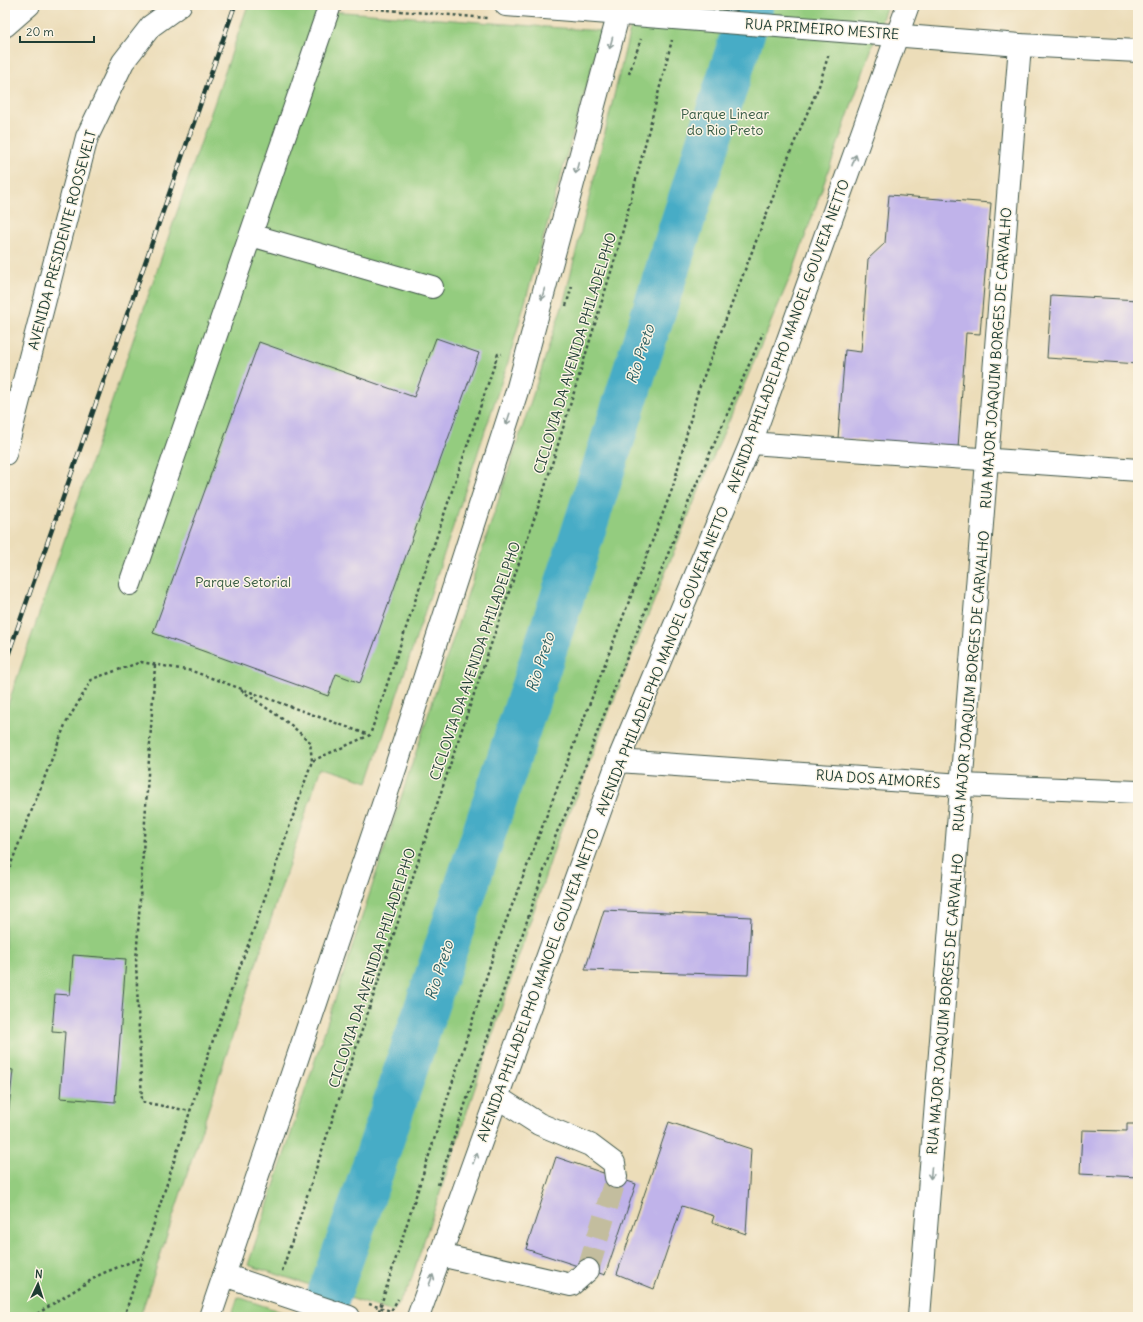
<svg xmlns="http://www.w3.org/2000/svg" width="1143" height="1322" font-family="Delius,sans-serif">
	<style>
		.green { fill: #94cc7f; stroke: #5a845a }
		.lines { fill: none; stroke-linecap: round; stroke-linejoin: round }
		.river { stroke: #47acc6; stroke-width: 44 }
		.building { fill: #c0b3ea }
		.minor-tunnel { stroke: #c3bd9e; stroke-width: 22; stroke-dasharray: 22 11; stroke-linecap: butt }
		.minor-casing { stroke: #3e5548; stroke-width: 24 }
		.major-casing { stroke: #3e5548; stroke-width: 24 }
		.path { stroke: #3e5548; stroke-width: 2.5; stroke-dasharray: 3 3; stroke-linecap: butt }
		.minor { stroke: #fff; stroke-width: 22 }
		.major { stroke: #fff; stroke-width: 22 }
		.rail-casing { stroke: #1f3d34; stroke-width: 4.5 }
		.rail { stroke: #fcf5e5; stroke-width: 3; stroke-dasharray: 9; stroke-linecap: butt }
		.oneway { stroke: #8f9e9a }
		.labels { text-anchor: middle; dominant-baseline: central; stroke-width: 3; stroke-linejoin: round; paint-order: stroke }
		.street-label { font-size: 14px; fill: #1f3d34; stroke: #fcf5e5 }
		.park-label { font-size: 14px; fill: #365a43; stroke: #fcf5e5 }
		.water-label { font-size: 15px; font-style: italic; fill: #2b5e60; stroke: #fcf5e5 }
	</style>
	<rect width="100%" height="100%" fill="#fcf5e5"/>
	<filter id="ink" filterUnits="userSpaceOnUse"><feTurbulence type="fractalNoise" baseFrequency=".025" numOctaves="2"/><feDisplacementMap in="SourceGraphic" scale="8" xChannelSelector="R" yChannelSelector="G"/><feConvolveMatrix kernelMatrix="1 2 1 2 8 2 1 2 1" color-interpolation-filters="sRGB"/></filter>
	<filter id="wash" filterUnits="userSpaceOnUse"><feTurbulence type="fractalNoise" baseFrequency=".012" numOctaves="4" result="noise"/><feDisplacementMap in="SourceGraphic" scale="16" xChannelSelector="R" yChannelSelector="G"/><feGaussianBlur stdDeviation="0.9" result="paint"/><feColorMatrix in="noise" values="0 0 0 0 0 0 0 0 0 0 0 0 0 0 0 0 0 1.4 0 .05"/><feComposite in="paint" operator="in"/></filter>
	<g filter="url(#wash)">
		<rect width="100%" height="100%" fill="#ecddb9"/>
		<!-- green -->
		<g class="green">
			<polygon points="248,5 602,31 508,362 368,782 321,767 140,1317 5,1317 5,713"/>
			<polygon points="636,5 887,5 794,268 694,502 598,739 578,794 560,832 409,1286 393,1312 248,1265 565,297"/>
			<polygon points="238,1297 296,1317 231,1317"/>
		</g>
		<g class="lines">
			<!-- river -->
			<polyline class="river" points="321,1317 360,1207 562,598 752,5"/>
		</g>
		<g id="blocks">
			<!-- building -->
			<g class="building">
				<polygon points="889,195 991,203 980,334 966,333 958,448 838,438 845,350 861,352 868,259 885,243"/>
				<polygon points="1051,295 1138,300 1138,364 1047,358"/>
				<polygon points="436,338 479,353 360,683 336,674 328,696 153,633 259,342 414,397"/>
				<polygon points="604,910 751,917 748,975 585,970"/>
				<polygon points="73,955 126,959 115,1102 60,1098 65,1032 52,1031 55,994 70,995"/>
				<polygon points="5,1069 13,1070 6,1135 5,1135"/>
				<polygon points="669,1122 751,1149 746,1234 712,1222 714,1216 682,1206 654,1289 617,1274"/>
				<polygon points="1127,1124 1138,1124 1138,1177 1080,1174 1082,1130 1127,1131"/>
				<polygon points="556,1157 636,1184 605,1275 526,1249"/>
			</g>
		</g>
	</g>
	<g filter="url(#ink)">
		<use href="#blocks" fill-opacity="0" stroke="#3e5548" stroke-width="1"/>
		<g class="lines">
			<!-- minor-tunnel -->
			<polyline class="minor-tunnel" points="588,1270 616,1177"/>
			<!-- minor casing -->
			<g class="minor-casing">
				<g id="minor">
					<polyline points="506,5 1020,45 1138,51"/>
					<polyline points="5,26 29,5"/>
					<polyline points="251,235 432,287"/>
					<polyline points="751,443 1138,470"/>
					<polyline points="5,454 87,137 123,62 151,26 180,5"/>
					<polyline points="130,584 330,5"/>
					<polyline points="618,761 962,785 1138,792"/>
					<polyline points="497,1097 539,1124 590,1145 614,1163 616,1177"/>
					<polyline points="440,1255 571,1285 588,1270"/>
					<polyline points="224,1275 349,1317"/>
					<polyline points="919,1317 1020,45"/>
				</g>
			</g>
			<!-- major casing -->
			<g class="major-casing">
				<g id="major">
					<polyline points="210,1317 396,766 517,391 621,5"/>
					<polyline points="418,1317 618,761 751,443 908,5"/>
				</g>
			</g>
			<!-- path -->
			<g class="path">
				<polyline points="352,7 487,18"/>
				<polyline points="629,74 641,39"/>
				<polyline points="566,306 572,286"/>
				<polyline points="155,665 136,962 142,1102 190,1111"/>
				<polyline points="241,690 291,725 310,742 312,761"/>
				<polyline points="5,879 65,725 92,679 141,662 192,671 369,735"/>
				<polyline points="438,1185 557,832 576,793 595,738 689,501 763,333"/>
				<polyline points="282,1271 462,729 544,490 618,249 672,40"/>
				<polyline points="369,1304 391,1311 398,1299"/>
				<polyline points="32,1317 101,1274 143,1257"/>
				<polyline points="124,1317 213,1040 255,926 312,761 370,735 498,354 502,354"/>
				<polyline points="377,1317 496,947 673,487 697,394 792,148 819,86 829,53"/>
				<polyline points="390,1317 391,1311"/>
			</g>
			<!-- minor -->
			<use href="#minor" class="minor"/>
			<!-- major -->
			<use href="#major" class="major"/>
			<!-- rail casing -->
			<g class="rail-casing">
				<polyline id="rail" points="5,664 235,5"/>
			</g>
			<!-- rail -->
			<use href="#rail" class="rail"/>
		</g>
		<!-- one-way arrows -->
		<defs><path id="oneway-shaft" d="M-6 0H5M1.5-3L5.5 0L1.5 3" fill="none" stroke-width="1.6" stroke-linecap="round" stroke-linejoin="round"/></defs>
		<g class="oneway">
			<use href="#oneway-shaft" transform="translate(611 43) rotate(105)"/>
			<use href="#oneway-shaft" transform="translate(854 160) rotate(-70)"/>
			<use href="#oneway-shaft" transform="translate(577 168) rotate(105)"/>
			<use href="#oneway-shaft" transform="translate(543 294) rotate(105)"/>
			<use href="#oneway-shaft" transform="translate(508 419) rotate(108)"/>
			<use href="#oneway-shaft" transform="translate(475 1158) rotate(-70)"/>
			<use href="#oneway-shaft" transform="translate(931 1173) rotate(95)"/>
			<use href="#oneway-shaft" transform="translate(431 1280) rotate(-70)"/>
		</g>
	</g>
	<g class="labels">
		<!-- street labels -->
		<g class="street-label">
			<text transform="translate(822 29) rotate(4)">RUA PRIMEIRO MESTRE</text>
			<text transform="translate(62 240) rotate(-75)">AVENIDA PRESIDENTE ROOSEVELT</text>
			<text transform="translate(788 336) rotate(-70)">AVENIDA PHILADELPHO MANOEL GOUVEIA NETTO</text>
			<text transform="translate(575 353) rotate(-73)">CICLOVIA DA AVENIDA PHILADELPHO</text>
			<text transform="translate(996 358) rotate(-86)">RUA MAJOR JOAQUIM BORGES DE CARVALHO</text>
			<text transform="translate(475 661) rotate(-71)">CICLOVIA DA AVENIDA PHILADELPHO</text>
			<text transform="translate(662 661) rotate(-68)">AVENIDA PHILADELPHO MANOEL GOUVEIA NETTO</text>
			<text transform="translate(971 681) rotate(-85)">RUA MAJOR JOAQUIM BORGES DE CARVALHO</text>
			<text transform="translate(878 779) rotate(4)">RUA DOS AIMORÉS</text>
			<text transform="translate(372 968) rotate(-72)">CICLOVIA DA AVENIDA PHILADELPHO</text>
			<text transform="translate(538 985) rotate(-70)">AVENIDA PHILADELPHO MANOEL GOUVEIA NETTO</text>
			<text transform="translate(945 1004) rotate(-85)">RUA MAJOR JOAQUIM BORGES DE CARVALHO</text>
		</g>
		<!-- park labels -->
		<g class="park-label">
			<text x="725" y="114">Parque Linear<tspan x="725" dy="16">do Rio Preto</tspan></text>
			<text x="243" y="582">Parque Setorial</text>
		</g>
		<!-- water labels -->
		<g class="water-label">
			<text transform="translate(640 354) rotate(-72)">Rio Preto</text>
			<text transform="translate(540 662) rotate(-72)">Rio Preto</text>
			<text transform="translate(439 970) rotate(-72)">Rio Preto</text>
		</g>
	</g>
	<!-- margin -->
	<rect width="1143" height="1322" fill="none" stroke="#fcf5e5" stroke-width="20"/>
	<!-- north arrow -->
	<g transform="translate(38 1284) rotate(4)" stroke="#fcf5e5" stroke-width="3" paint-order="stroke">
	<path d="M0-3L7 15L0 10L-7 15Z" fill="#1f3d34"/>
	<text y="-6" font-size="11" font-weight="bold" text-anchor="middle" fill="#1f3d34">N</text>
	</g>
	<!-- scale -->
	<path d="M20 36v6h74v-6" fill="none" stroke="#1f3d34" stroke-width="2"/>
	<text x="26" y="36" font-size="12" fill="#1f3d34" stroke="#fcf5e5" stroke-width="3" paint-order="stroke">20 m</text>
</svg>
